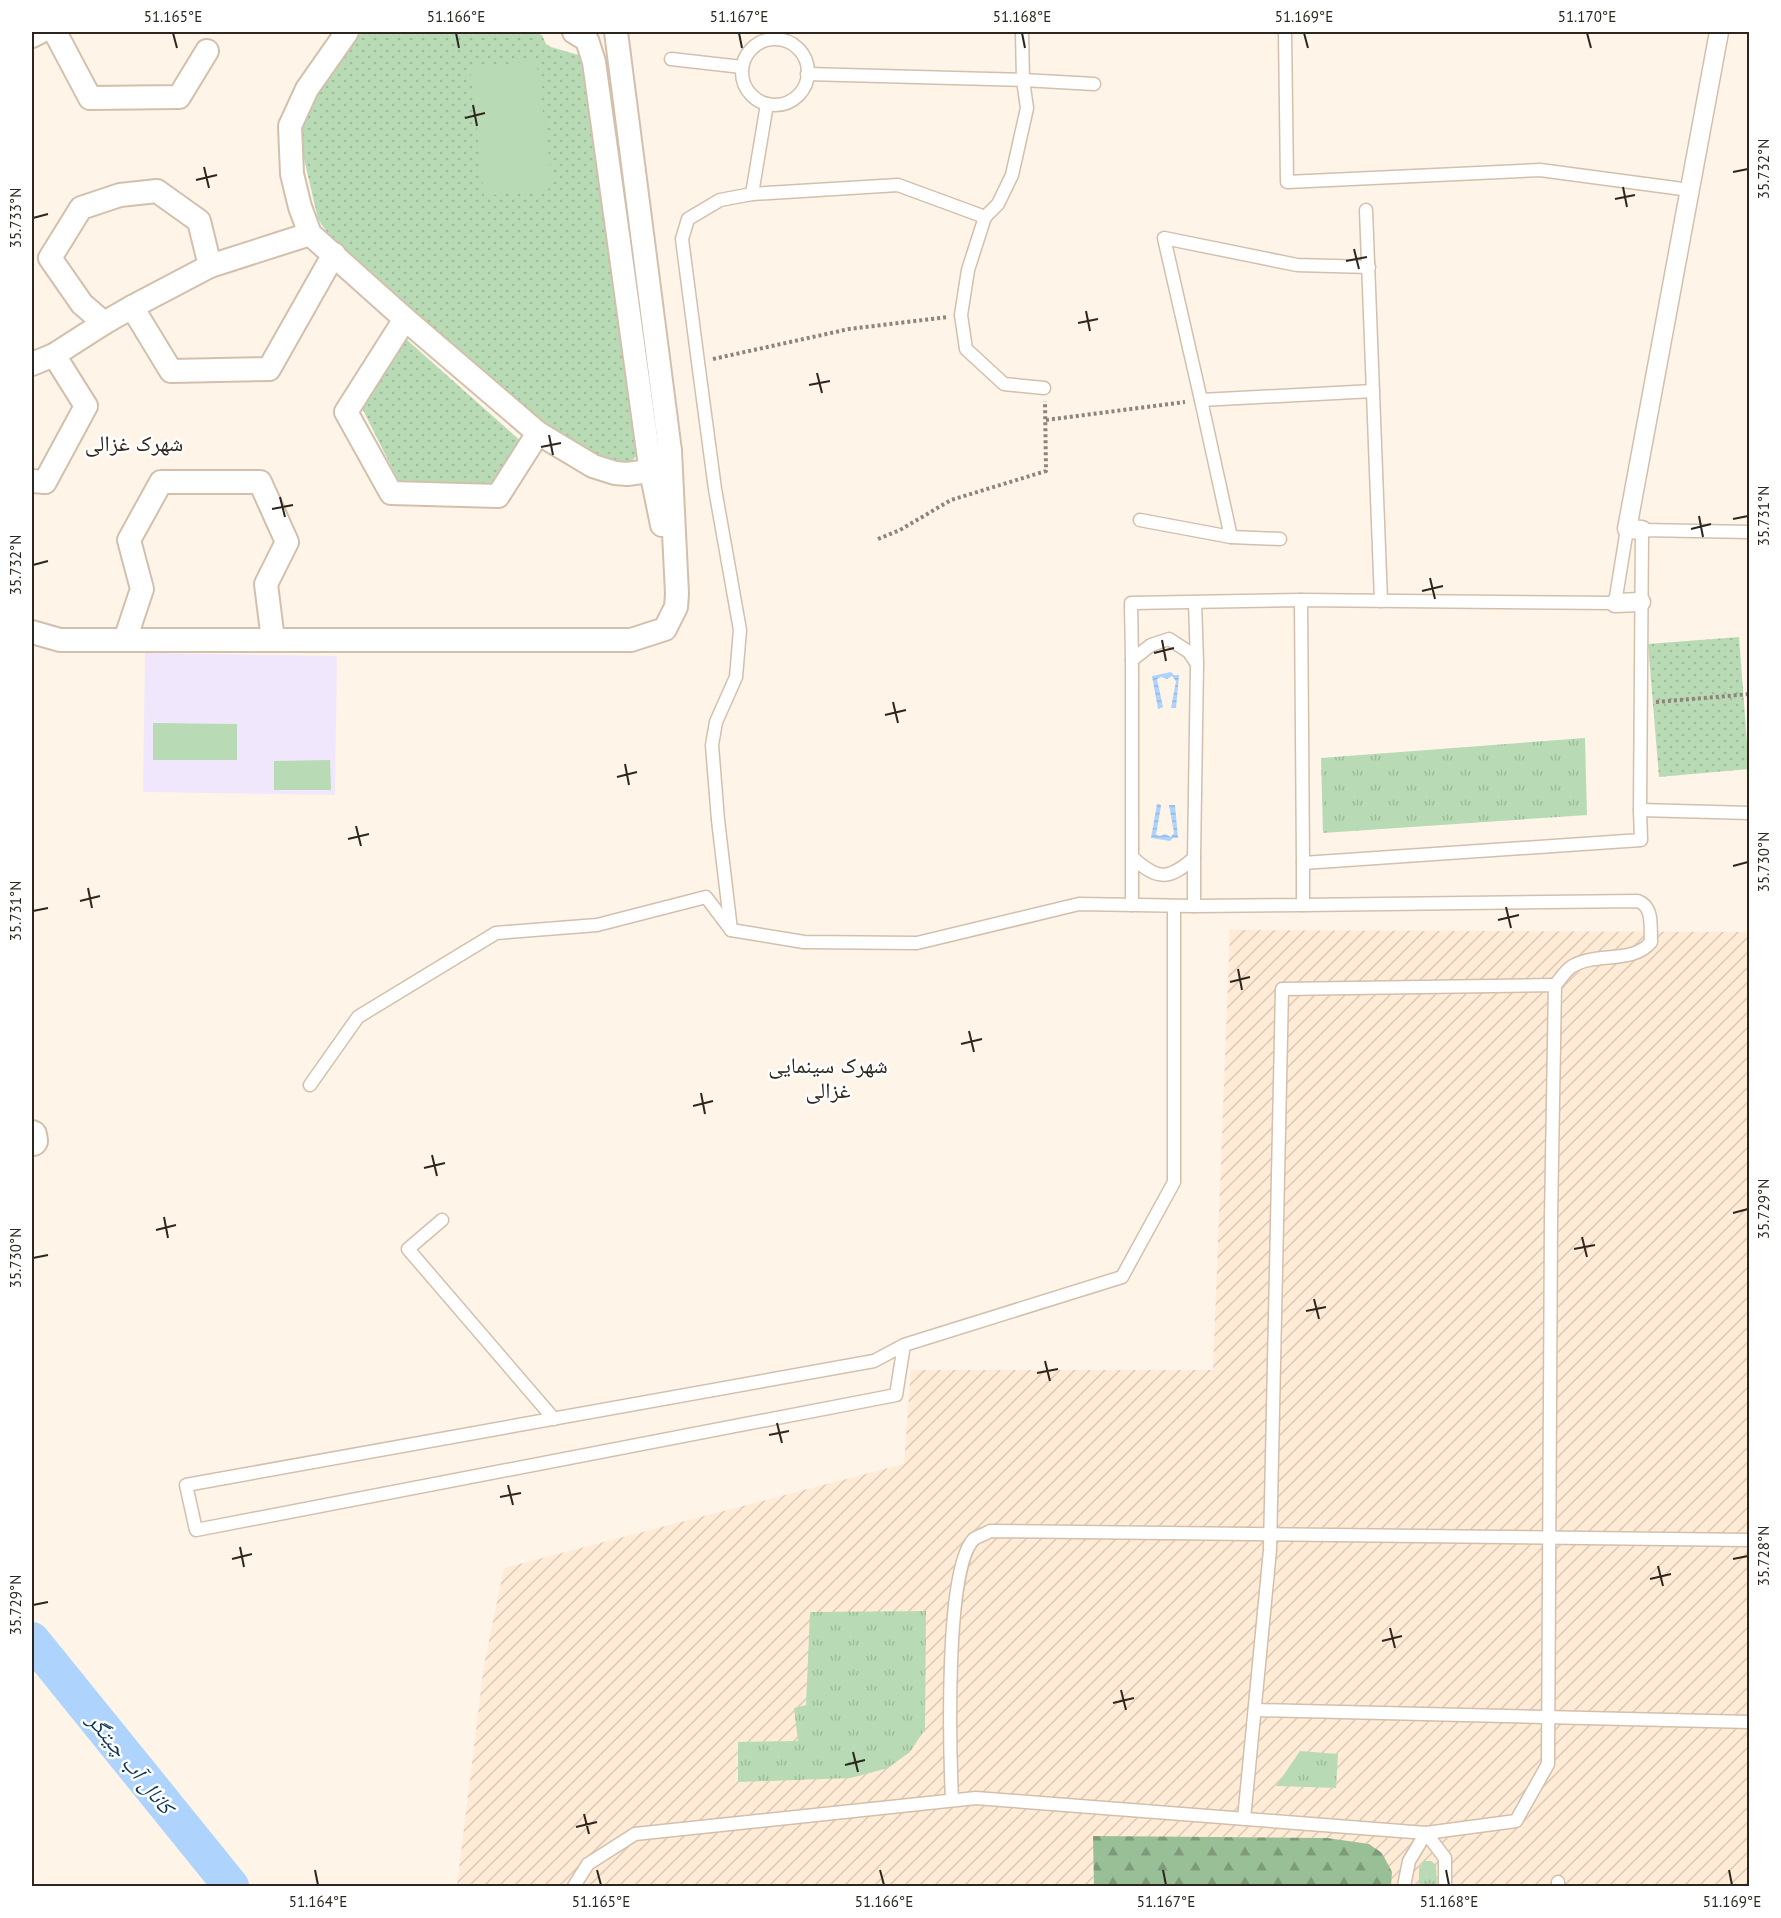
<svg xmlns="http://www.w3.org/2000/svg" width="1781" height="1918" font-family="'PT Sans','Noto Naskh Arabic',sans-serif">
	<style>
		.industrial { fill: url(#industrial-furrows) }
		.education { fill: #f1e7fc }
		.grass { fill: url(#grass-tufts) }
		.forest { fill: url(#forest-firs) }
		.park { fill: url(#park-dots) }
		.pitch { fill: #b8dbb5 }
		.water { fill: url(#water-rules) }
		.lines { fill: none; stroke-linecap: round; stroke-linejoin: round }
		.river { stroke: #aed4fe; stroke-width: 36 }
		.service-casing { stroke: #d2c0ad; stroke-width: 15 }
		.pedestrian-casing { stroke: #d2c0ad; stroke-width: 21 }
		.minor-casing { stroke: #d2c0ad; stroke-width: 26 }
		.tertiary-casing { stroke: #d2c0ad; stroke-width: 32 }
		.path { stroke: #8d847a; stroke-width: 4; stroke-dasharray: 3 3; stroke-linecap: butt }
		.service { stroke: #fff; stroke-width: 12 }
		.pedestrian { stroke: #fff; stroke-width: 18 }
		.minor { stroke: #fff; stroke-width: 22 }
		.tertiary { stroke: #fff; stroke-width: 28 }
		.ticks { fill: none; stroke: #2d261e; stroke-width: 2 }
		.labels { text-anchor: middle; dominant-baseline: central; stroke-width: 5; stroke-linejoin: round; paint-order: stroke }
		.neighbourhood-label { font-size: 22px; fill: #2d261e; stroke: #fff }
		.water-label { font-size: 22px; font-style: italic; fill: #093358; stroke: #fff }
		.neatline { fill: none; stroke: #2d261e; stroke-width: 2 }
		.ticks-label { font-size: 15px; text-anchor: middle; fill: #2d261e }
	</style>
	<defs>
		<pattern id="industrial-furrows" width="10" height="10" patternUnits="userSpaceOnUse" patternTransform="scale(1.5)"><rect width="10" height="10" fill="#ffebd6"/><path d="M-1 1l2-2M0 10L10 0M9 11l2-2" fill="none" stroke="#dbc9b7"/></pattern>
		<pattern id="grass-tufts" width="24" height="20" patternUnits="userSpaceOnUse" patternTransform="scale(1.5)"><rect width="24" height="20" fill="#b8dbb5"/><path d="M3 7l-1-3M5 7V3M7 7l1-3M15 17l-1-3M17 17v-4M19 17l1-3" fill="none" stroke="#9ebc9b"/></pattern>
		<pattern id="forest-firs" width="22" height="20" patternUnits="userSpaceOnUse" patternTransform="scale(1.5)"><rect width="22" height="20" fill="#99bf96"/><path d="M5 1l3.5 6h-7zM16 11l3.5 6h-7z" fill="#7d9b7a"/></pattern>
		<pattern id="park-dots" width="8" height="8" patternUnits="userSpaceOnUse" patternTransform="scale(1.5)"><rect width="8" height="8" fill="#b8dbb5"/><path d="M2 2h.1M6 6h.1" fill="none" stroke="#9ebc9b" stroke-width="1.8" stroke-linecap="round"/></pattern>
		<pattern id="water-rules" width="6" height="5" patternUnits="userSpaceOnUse" patternTransform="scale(1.5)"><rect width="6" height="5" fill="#aed4fe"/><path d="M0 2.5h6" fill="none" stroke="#96b6d9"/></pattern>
	</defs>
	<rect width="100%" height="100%" fill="#fff4e8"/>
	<!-- industrial -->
	<polygon class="industrial" points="1230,930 1749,932 1749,1886 457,1886 484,1665 504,1568 904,1464 911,1370 1213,1370"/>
	<!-- education -->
	<polygon class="education" points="145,653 337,656 335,795 143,792"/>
	<!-- grass -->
	<g class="grass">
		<polygon points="1585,738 1587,815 1323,833 1321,758"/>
		<polygon points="926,1611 925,1729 910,1752 888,1768 851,1778 738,1782 738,1742 798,1741 794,1708 806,1705 810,1612"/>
		<polygon points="1300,1751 1338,1754 1336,1788 1276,1786"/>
		<polygon points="1424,1861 1431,1861 1436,1865 1437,1886 1419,1886 1419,1868"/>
	</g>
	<!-- forest -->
	<polygon class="forest" points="1093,1836 1327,1838 1369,1844 1382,1853 1392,1872 1391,1886 1094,1886"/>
	<!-- park -->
	<g class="park">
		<polygon points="362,32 533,32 542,35 546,44 551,47 582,56 605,226 639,453 632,461 621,465 605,463 545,427 329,235 318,219 302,150 299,129 321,85"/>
		<polygon points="406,339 523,443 490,489 400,484 362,408"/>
		<polygon points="1739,637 1749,769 1659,777 1648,644"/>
	</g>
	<!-- pitch -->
	<g class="pitch">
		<polygon points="536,60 553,188 484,196 470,69"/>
		<polygon points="153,723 237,724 237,760 153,760"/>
		<polygon points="330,760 331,790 274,790 274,761"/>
	</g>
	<!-- water -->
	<g class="water">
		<polygon points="1171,672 1174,675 1179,675 1176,708 1171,708 1176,681 1172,676 1167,679 1161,677 1157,679 1163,707 1158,709 1152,676"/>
		<polygon points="1157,804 1160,804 1161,806 1156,835 1160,836 1165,834 1171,837 1174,833 1169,805 1175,805 1178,838 1173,838 1170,841 1151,838"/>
	</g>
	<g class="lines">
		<!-- river -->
		<polyline class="river" points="32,1640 231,1886"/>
		<!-- service casing -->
		<g class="service-casing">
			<g id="service">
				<polyline points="1285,32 1287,182 1540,170 1690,190"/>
				<circle cx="775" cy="72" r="33"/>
				<polyline points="671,59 742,67"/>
				<polyline points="807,74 1023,80 1094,84"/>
				<polyline points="752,194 767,104"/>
				<polyline points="1366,210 1381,601"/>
				<polyline points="985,217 998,204 1012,175 1027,108 1023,80 1022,32"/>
				<polyline points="1201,400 1164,238 1297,265 1369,267"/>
				<polyline points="1140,520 1231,537 1201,400 1373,391"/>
				<polyline points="1627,529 1615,603 1301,600 1303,863 1641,840 1640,810"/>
				<polyline points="1750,532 1642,530 1640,810 1750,813"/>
				<polyline points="1231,537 1280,539"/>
				<polyline points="1195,602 1197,663"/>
				<polyline points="1132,660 1131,603 1301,600"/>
				<path d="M 1132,857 C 1158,881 1169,880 1194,858 L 1197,664 L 1189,652 L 1169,639 L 1151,645 L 1132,660 L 1132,905"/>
				<path d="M 1303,905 L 1638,901 C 1654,907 1650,927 1651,942 C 1632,965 1595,951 1571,967 C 1565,971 1560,980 1555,985"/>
				<polyline points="1194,906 1194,858"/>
				<polyline points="731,930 718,820 712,745 716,722 736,677 740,630 715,489 698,362 682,239 688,219 720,200 752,194 898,185 985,217 968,270 961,315 966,349 1004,384 1044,388"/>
				<polyline points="310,1085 358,1017 496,933 597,925 706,897 731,930 804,942 917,943 1079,904 1194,906 1303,905 1303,863"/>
				<polyline points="442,1220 408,1249 554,1419"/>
				<polyline points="904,1345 896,1395 196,1530 186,1485 874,1361 904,1345 1122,1277 1174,1182 1174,906"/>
				<polyline points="1255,1710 1750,1722"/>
				<path d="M 952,1800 C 950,1755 944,1568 974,1539 C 978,1536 986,1534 990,1531 L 1750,1540"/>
				<polyline points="574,1886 588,1864 635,1834 976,1798 1426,1833 1516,1821 1548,1764 1551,1218 1555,985 1282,989 1270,1550 1244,1819"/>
				<polyline points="1404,1886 1409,1861 1426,1833 1445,1858 1445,1886"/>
				<polyline points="1558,1886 1558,1882"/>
			</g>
		</g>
		<!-- pedestrian casing -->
		<g class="pedestrian-casing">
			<g id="pedestrian">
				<polyline points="1642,530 1627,529 1719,32"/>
				<polyline points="1615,603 1641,602"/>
			</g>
		</g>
		<!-- minor casing -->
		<g class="minor-casing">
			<g id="minor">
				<polyline points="55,32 90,98 179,97 207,51"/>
				<polyline points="347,32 307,89 290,126 292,174 300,207 310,234 405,319 538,433 593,466 615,473 627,474 642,472 670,451"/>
				<polyline points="574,32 587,40 594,62 650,466 662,525"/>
				<polyline points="32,36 40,32"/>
				<polyline points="310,234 210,266 132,307 171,371 269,369 334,254"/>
				<polyline points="132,307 104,323 82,304 50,258 81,208 120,195 157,191 199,221 210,266"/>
				<polyline points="405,319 346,412 391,493 498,496 538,433"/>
				<polyline points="32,364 54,355 104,323"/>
				<polyline points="32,481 45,482 86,406 54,355"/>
				<polyline points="32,632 60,640 631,640 665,629 676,607 677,594 670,451 616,32"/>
				<polyline points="125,640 142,589 129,540 161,482 260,482 287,542 266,584 273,640"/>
			</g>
		</g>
		<!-- tertiary casing -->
		<g class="tertiary-casing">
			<polyline id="tertiary" points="32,1135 33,1141"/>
		</g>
		<!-- path -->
		<g class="path">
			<polyline points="713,359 849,329 948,317"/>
			<polyline points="1046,420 1185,402"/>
			<polyline points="878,539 900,530 951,500 1046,471 1045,401"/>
			<polyline points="1656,702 1750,694"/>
		</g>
		<!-- service -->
		<use href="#service" class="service"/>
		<!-- pedestrian -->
		<use href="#pedestrian" class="pedestrian"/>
		<!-- minor -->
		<use href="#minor" class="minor"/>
		<!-- tertiary -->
		<use href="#tertiary" class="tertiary"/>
	</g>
	<!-- ticks -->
	<path class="ticks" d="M 173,33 L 177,48M 456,33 L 459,48M 739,33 L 742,48M 1022,33 L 1025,48M 1304,33 L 1308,48M 1587,33 L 1591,48M 473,105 L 477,126M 465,118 L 485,113M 204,167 L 209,188M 1733,172 L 1748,169M 196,180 L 217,175M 1623,187 L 1627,207M 1615,199 L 1635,195M 33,218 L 48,214M 1354,249 L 1359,269M 1346,261 L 1367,257M 1086,311 L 1090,331M 1078,323 L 1098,319M 817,373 L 822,393M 809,385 L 830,381M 549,435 L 553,455M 541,447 L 561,443M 280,497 L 285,517M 272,509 L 293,505M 1699,516 L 1703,537M 1733,519 L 1748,516M 1691,529 L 1711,524M 33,565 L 48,561M 1430,578 L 1435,599M 1422,591 L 1443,586M 1162,640 L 1166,661M 1154,653 L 1174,648M 893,702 L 898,723M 885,715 L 906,710M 625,764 L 629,785M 617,777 L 637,772M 356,826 L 361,846M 348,839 L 369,834M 1733,866 L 1748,862M 88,888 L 92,908M 80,901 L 100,896M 1506,907 L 1511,928M 33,911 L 48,908M 1498,920 L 1519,915M 1238,969 L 1242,990M 1230,982 L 1250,977M 969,1031 L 974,1052M 961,1044 L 982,1039M 701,1093 L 705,1114M 693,1106 L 713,1101M 432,1155 L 437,1176M 424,1168 L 445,1163M 1733,1213 L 1748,1209M 164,1217 L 168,1238M 156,1230 L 176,1225M 1582,1237 L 1587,1257M 1574,1249 L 1595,1245M 33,1258 L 48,1255M 1314,1299 L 1319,1319M 1306,1311 L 1326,1307M 1045,1361 L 1050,1381M 1037,1373 L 1058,1369M 777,1423 L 782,1443M 769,1435 L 789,1431M 508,1485 L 513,1505M 500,1497 L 521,1493M 240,1547 L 244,1567M 232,1559 L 252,1554M 1733,1559 L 1748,1556M 1658,1566 L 1663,1586M 1650,1579 L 1671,1574M 33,1605 L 48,1602M 1390,1628 L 1395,1648M 1382,1641 L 1402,1636M 1121,1690 L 1126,1710M 1113,1703 L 1134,1698M 853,1752 L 858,1772M 845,1765 L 865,1760M 584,1814 L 589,1834M 576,1827 L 597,1822M 315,1870 L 318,1885M 597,1870 L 601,1885M 880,1870 L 884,1885M 1163,1870 L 1166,1885M 1446,1870 L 1449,1885M 1729,1870 L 1732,1885"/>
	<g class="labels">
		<!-- neighbourhood labels -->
		<g class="neighbourhood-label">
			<text x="134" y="443">شهرک غزالی</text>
			<text x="828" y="1065">شهرک سینمایی<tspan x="828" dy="25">غزالی</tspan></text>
		</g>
		<!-- water labels -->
		<g class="water-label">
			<text transform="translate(131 1763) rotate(51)">کانال آب چیتگر</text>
		</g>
	</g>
	<!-- border -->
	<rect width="1781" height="1918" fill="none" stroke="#ffffff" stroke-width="66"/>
	<rect x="33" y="33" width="1715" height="1852" class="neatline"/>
	<g class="ticks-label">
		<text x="173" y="22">51.165°E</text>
		<text x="456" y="22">51.166°E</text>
		<text x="739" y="22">51.167°E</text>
		<text x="1022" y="22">51.168°E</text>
		<text x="1304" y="22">51.169°E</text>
		<text x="1587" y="22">51.170°E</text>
		<text transform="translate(1764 169) rotate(-90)" y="5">35.732°N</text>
		<text transform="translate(16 218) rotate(-90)" y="5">35.733°N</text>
		<text transform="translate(1764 516) rotate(-90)" y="5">35.731°N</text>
		<text transform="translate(16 565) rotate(-90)" y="5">35.732°N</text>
		<text transform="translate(1764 862) rotate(-90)" y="5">35.730°N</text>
		<text transform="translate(16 911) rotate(-90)" y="5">35.731°N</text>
		<text transform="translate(1764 1209) rotate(-90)" y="5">35.729°N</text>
		<text transform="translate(16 1258) rotate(-90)" y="5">35.730°N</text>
		<text transform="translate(1764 1556) rotate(-90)" y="5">35.728°N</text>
		<text transform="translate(16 1605) rotate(-90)" y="5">35.729°N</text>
		<text x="318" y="1907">51.164°E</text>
		<text x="601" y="1907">51.165°E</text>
		<text x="884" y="1907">51.166°E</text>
		<text x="1166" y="1907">51.167°E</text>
		<text x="1449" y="1907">51.168°E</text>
		<text x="1732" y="1907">51.169°E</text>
	</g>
</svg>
